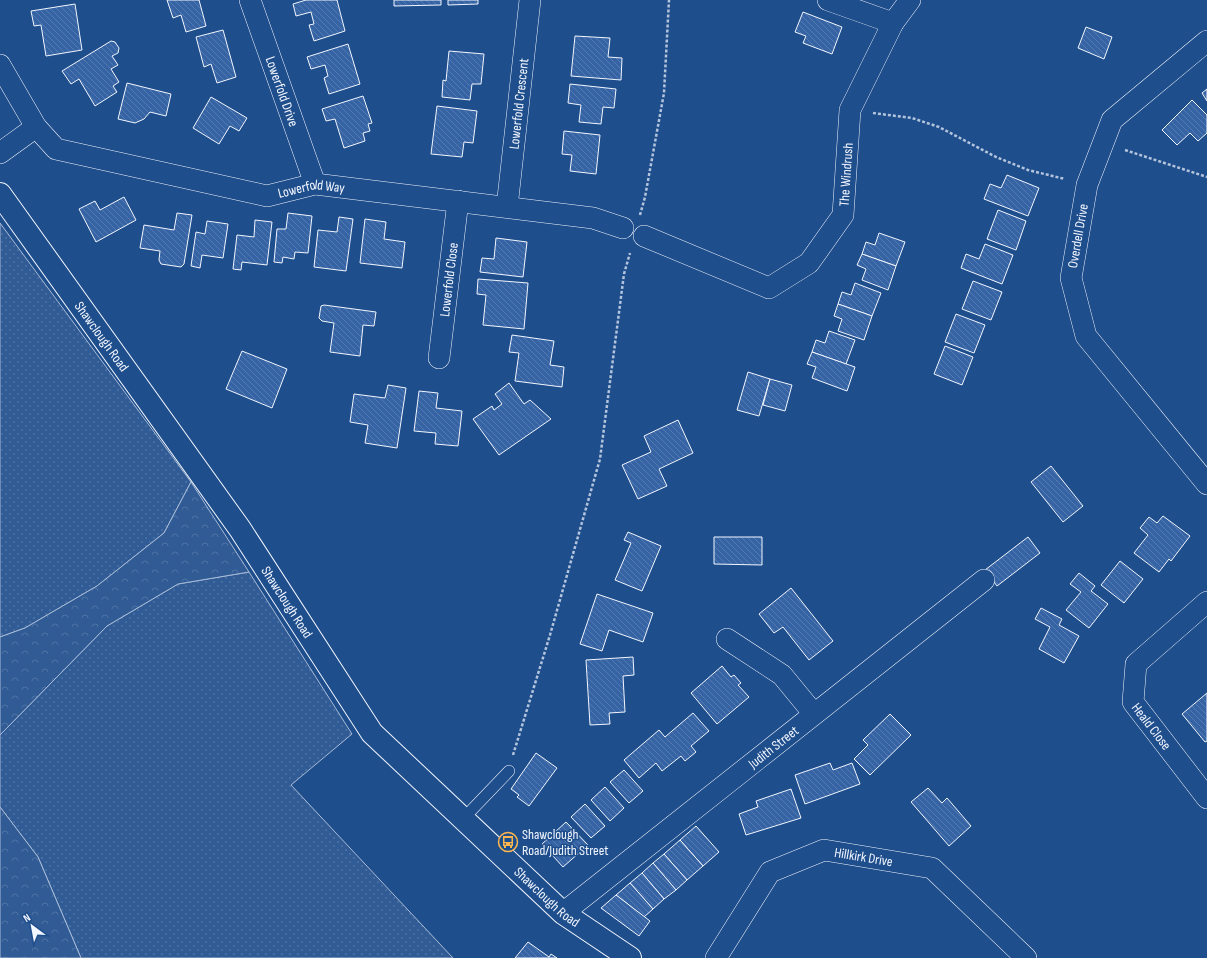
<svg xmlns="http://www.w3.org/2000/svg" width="1207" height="958" font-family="'Sofia Sans Condensed',sans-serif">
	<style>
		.grass { fill: url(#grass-dots); stroke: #a8bbd7 }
		.forest { fill: url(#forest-crowns); stroke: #a8bbd7 }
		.building { fill: url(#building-back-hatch); stroke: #f2f6ff }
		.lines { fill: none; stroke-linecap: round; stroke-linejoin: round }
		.service-casing { stroke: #f2f6ff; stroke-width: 12 }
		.minor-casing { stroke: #f2f6ff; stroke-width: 22 }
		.secondary-casing { stroke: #f2f6ff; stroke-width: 24 }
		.path { stroke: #b3c4dc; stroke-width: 2.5; stroke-dasharray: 3 2; stroke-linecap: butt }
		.service { stroke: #1f4e8c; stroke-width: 11 }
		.minor { stroke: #1f4e8c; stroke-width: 21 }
		.secondary { stroke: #1f4e8c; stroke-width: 22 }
		.labels { text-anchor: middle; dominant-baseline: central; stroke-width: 3; stroke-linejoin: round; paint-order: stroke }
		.street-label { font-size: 14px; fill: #f2f6ff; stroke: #1f4e8c }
		.poi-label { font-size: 14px; fill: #f2f6ff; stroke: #1f4e8c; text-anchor: start }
	</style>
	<defs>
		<pattern id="grass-dots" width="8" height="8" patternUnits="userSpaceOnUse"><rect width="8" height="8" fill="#305b95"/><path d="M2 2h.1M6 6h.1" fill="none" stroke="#4e73a5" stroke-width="1.8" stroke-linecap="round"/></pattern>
		<pattern id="forest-crowns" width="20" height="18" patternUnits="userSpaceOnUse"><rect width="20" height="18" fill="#305b95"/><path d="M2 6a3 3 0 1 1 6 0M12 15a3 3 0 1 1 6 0" fill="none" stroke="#4e73a5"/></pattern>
		<pattern id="building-back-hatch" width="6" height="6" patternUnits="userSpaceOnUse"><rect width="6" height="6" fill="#3563a3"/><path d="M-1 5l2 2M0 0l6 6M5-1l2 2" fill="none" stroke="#537ab1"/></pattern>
	</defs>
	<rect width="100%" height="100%" fill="#1f4e8c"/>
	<!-- grass -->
	<g class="grass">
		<polygon points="0,223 191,482 164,533 97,586 25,628 0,637"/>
		<polygon points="249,572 352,734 291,785 453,958 81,958 38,857 0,807 0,735 107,626 178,584"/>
	</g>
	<!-- forest -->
	<g class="forest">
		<polygon points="191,482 249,572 178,584 107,626 0,735 0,637 25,628 97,586 164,533"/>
		<polygon points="0,807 38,857 81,958 0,958"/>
	</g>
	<!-- building -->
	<g class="building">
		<polygon points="167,0 199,0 206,26 186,32 181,15 173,18"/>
		<polygon points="306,0 337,0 345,31 314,41 309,25 314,24 311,12 296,16 293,4"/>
		<polygon points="394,0 441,0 441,5 394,6"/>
		<polygon points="448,0 478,0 478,4 448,5"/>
		<polygon points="75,4 82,50 46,56 41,25 34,26 31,11"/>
		<polygon points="803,12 842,27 832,54 803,43 806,36 795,32"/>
		<polygon points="1086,27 1112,37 1104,59 1078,48"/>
		<polygon points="223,30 236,77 217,83 211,64 204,67 196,37"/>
		<polygon points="575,36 610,38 608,57 622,58 621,80 571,76"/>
		<polygon points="111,41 115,42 119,48 118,53 112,56 118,65 111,69 119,82 113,86 117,92 95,106 79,79 71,84 62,71"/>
		<polygon points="348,44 360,84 329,94 324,78 328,76 325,65 311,69 307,57"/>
		<polygon points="449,51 484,54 481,84 472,84 470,100 442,97 443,80 446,81"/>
		<polygon points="127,83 171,94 166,116 150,112 144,119 135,123 118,119"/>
		<polygon points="570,84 616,89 614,108 603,107 601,124 579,122 581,105 568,103"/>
		<polygon points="1207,89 1207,101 1202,93"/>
		<polygon points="363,96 372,123 368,124 370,131 363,133 365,141 344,148 335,119 326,121 322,109"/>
		<polygon points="211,97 247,118 239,131 230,126 219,144 193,128"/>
		<polygon points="1192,100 1207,115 1207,133 1198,141 1190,133 1177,145 1162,130"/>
		<polygon points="437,106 477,111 473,143 464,142 462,157 431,154"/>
		<polygon points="564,131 600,135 596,174 570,171 572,155 562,154"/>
		<polygon points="1007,175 1039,188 1028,216 984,199 990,184 1001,188"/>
		<polygon points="124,197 136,220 96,242 79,209 95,201 100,210"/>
		<polygon points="998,210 1026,221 1016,250 987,239"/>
		<polygon points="177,213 192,215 184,264 181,267 161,264 159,260 160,251 140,248 144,225 174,230"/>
		<polygon points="288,213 312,216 308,253 295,252 294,259 283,257 282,263 274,262 277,229 286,229"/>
		<polygon points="339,217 353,219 346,271 314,267 318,230 337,232"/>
		<polygon points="365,219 386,222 384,239 405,242 402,268 360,263"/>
		<polygon points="255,220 272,222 267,265 242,262 241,270 233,269 237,235 254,237"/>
		<polygon points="207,221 228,224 223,258 202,255 200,268 191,266 196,232 205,234"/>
		<polygon points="879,233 905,242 896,266 862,254 866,242 875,245"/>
		<polygon points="496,238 527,242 523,277 480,272 482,258 494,259"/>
		<polygon points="985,244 1013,255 1002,284 961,268 966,254 979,259"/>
		<polygon points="862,254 896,266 888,290 862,280 866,269 857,265"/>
		<polygon points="478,279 528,283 524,329 483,325 486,295 477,294"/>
		<polygon points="973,281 1002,292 991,320 962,309"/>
		<polygon points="855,283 881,293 872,316 838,304 842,292 851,295"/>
		<polygon points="838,304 872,316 864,340 838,331 842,319 834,316"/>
		<polygon points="324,305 376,312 374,326 363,325 360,356 330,352 334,323 322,321 319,318 321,306"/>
		<polygon points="956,314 985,325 974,353 945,342"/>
		<polygon points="829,331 855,340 846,364 812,352 816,340 825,343"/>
		<polygon points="512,335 554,341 550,365 564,367 562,387 515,381 519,353 509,352"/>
		<polygon points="945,346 973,357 962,385 934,374"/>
		<polygon points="242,351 287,369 272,408 226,389"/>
		<polygon points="812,352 855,367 847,391 812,378 816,367 807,364"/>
		<polygon points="748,372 770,379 759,416 737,410"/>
		<polygon points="770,379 792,385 785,411 763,405"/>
		<polygon points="509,383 524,404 530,400 551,419 499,455 473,419 492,406 494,410 502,404 495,394"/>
		<polygon points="388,385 406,388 397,448 365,443 368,425 350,422 354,394 385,398"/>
		<polygon points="419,391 438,393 436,408 462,411 458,446 435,444 436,433 414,431"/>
		<polygon points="678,420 693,453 659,469 667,486 638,499 622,465 651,452 644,436"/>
		<polygon points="1051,466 1083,506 1063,522 1031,482"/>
		<polygon points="1163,516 1190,536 1171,561 1169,559 1159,572 1134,553 1148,535 1140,528 1149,517 1157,523"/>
		<polygon points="628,532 661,546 642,591 615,580 631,543 624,540"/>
		<polygon points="714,537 762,537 762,565 714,564"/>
		<polygon points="1028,537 1040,553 997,586 985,570"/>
		<polygon points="1120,561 1143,579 1124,603 1101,585"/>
		<polygon points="1079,573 1095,586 1091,591 1108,604 1089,628 1066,610 1081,592 1070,584"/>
		<polygon points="791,588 833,641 809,660 783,627 774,633 759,614"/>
		<polygon points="597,594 653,613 643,642 609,630 602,651 580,644"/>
		<polygon points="1041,608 1062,619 1059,625 1079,636 1064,663 1039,649 1050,627 1035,619"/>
		<polygon points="633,657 634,675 623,676 625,712 609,713 610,724 590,725 586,660"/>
		<polygon points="722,666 731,677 734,675 741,683 738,685 749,697 717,724 691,693"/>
		<polygon points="1207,693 1207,741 1205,742 1182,714"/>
		<polygon points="693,713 709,731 691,746 696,752 685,761 681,756 662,771 656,763 639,778 624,760 659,730 665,737"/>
		<polygon points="890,714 911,735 870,775 854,759 868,745 863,740"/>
		<polygon points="536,753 557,768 529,806 517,797 519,795 511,789"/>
		<polygon points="830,763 833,770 852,763 860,784 805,804 795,775"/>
		<polygon points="624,770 643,791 629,803 610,782"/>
		<polygon points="605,787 624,808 610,821 591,800"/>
		<polygon points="928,788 942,803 947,798 971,826 949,846 911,802"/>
		<polygon points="791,789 801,818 746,835 739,814 758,807 756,801"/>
		<polygon points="585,804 605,826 591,838 571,817"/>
		<polygon points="566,822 588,845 563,867 542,844"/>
		<polygon points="696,826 719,852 703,866 680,840"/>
		<polygon points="680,840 703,866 687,880 664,854"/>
		<polygon points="664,854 687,880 676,890 653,863"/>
		<polygon points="653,863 676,890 664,899 642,873"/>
		<polygon points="642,873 664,899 653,909 630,883"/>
		<polygon points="630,883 653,909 644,917 616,895"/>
		<polygon points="616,895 650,921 639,936 601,908"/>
		<polygon points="528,942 549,957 551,954 557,958 515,958"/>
	</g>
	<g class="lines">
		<!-- service casing -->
		<g class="service-casing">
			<polyline id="service" points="463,819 509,771"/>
		</g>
		<!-- minor casing -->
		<g class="minor-casing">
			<g id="minor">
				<path id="s1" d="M 250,0 L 315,184"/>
				<polyline points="828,0 893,23"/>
				<polyline points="1207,41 1112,120 1087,185 1071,278 1086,336 1207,484"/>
				<path id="s2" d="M 0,65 L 36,127 L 56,149 L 267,196 L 315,184 L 593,218 L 623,228"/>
				<polyline points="0,153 36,127"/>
				<path id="s3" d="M 507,207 L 530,0"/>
				<path id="s4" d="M 644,236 L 769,288 L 809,263 L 843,215 L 850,110 L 893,23 L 910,0"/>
				<path id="s5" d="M 439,358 L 458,201"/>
				<path id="s6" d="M 1207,602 L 1136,664 L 1133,702 L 1207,798"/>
				<polyline points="727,639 782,675 814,714"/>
				<path id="s7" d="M 563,913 L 984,580"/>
				<path id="s8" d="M 716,958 L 770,872 L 824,850 L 932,868 L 1026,958"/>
			</g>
		</g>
		<!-- secondary casing -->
		<g class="secondary-casing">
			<g id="secondary">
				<path id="s9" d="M 0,194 L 240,529 L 372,733 L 563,913 L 630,958"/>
			</g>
		</g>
		<!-- path -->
		<g class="path">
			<polyline points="873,113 912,118 939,127 996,157 1028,170 1065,179"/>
			<polyline points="1125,150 1207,177"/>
			<polyline points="640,215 645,197 664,93 669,0"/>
			<polyline points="513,755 550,635 600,459 624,274 630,253"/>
		</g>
		<!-- service -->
		<use href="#service" class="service"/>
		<!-- minor -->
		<use href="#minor" class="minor"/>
		<!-- secondary -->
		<use href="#secondary" class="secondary"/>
	</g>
	<!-- icons -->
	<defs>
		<g id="bus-ring" transform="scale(1)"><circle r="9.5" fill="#1f4e8c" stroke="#ffb74d" stroke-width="1.5"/><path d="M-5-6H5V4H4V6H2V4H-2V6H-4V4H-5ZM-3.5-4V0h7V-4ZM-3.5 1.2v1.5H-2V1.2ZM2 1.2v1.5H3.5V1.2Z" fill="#ffb74d"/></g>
	</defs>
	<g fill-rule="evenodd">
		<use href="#bus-ring" x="508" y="842"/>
	</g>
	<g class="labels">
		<!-- street labels -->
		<g class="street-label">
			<text stroke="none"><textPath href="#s1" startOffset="97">Lowerfold Drive</textPath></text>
			<text stroke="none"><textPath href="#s3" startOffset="104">Lowerfold Crescent</textPath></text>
			<text stroke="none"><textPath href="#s4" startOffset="282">The Windrush</textPath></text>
			<text stroke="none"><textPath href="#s2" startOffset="363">Lowerfold Way</textPath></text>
			<text transform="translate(1078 236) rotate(-80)">Overdell Drive</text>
			<text stroke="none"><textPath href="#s5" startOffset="79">Lowerfold Close</textPath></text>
			<text stroke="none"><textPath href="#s9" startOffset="175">Shawclough Road</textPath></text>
			<text stroke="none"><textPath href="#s9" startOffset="499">Shawclough Road</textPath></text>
			<text stroke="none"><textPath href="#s6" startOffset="163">Heald Close</textPath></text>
			<text stroke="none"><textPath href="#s7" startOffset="268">Judith Street</textPath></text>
			<text stroke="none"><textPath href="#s8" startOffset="200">Hillkirk Drive</textPath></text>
			<text stroke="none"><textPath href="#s9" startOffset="895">Shawclough Road</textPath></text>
		</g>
		<!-- poi labels -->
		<g class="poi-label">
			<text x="522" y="834">Shawclough<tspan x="522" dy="16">Road/Judith Street</tspan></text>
		</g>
	</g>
	<!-- north arrow -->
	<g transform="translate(32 926) rotate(328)" stroke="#1f4e8c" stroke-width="3" paint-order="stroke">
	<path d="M0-3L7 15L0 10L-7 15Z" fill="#f2f6ff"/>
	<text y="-6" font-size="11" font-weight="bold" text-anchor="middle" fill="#f2f6ff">N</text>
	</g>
</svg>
